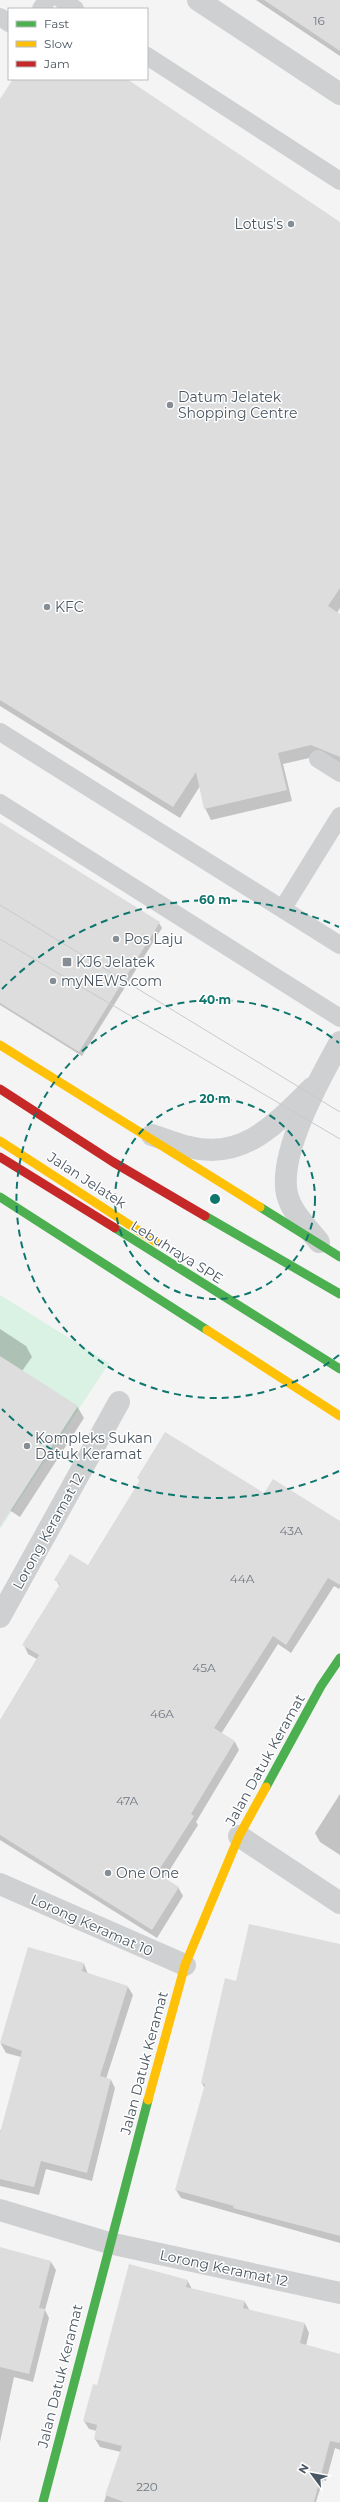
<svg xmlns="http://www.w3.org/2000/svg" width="340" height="2502" font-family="Montserrat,sans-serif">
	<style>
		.green { fill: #d9f2e3 }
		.shadow { fill: #0003 }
		.building { fill: #ddddde }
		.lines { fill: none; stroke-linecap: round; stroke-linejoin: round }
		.lane { stroke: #ced0d2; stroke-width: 18 }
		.street { stroke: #ced0d2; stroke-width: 22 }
		.fast { stroke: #4caf50; stroke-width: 9 }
		.slow { stroke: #ffc107; stroke-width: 9 }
		.jam { stroke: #c62828; stroke-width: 9 }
		.tram { stroke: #c9cacc; stroke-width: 1 }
		.ring { fill: none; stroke: #0f766e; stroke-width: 2; stroke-dasharray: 7 5 }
		.poi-dot { fill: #868d94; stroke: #fff; stroke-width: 1.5 }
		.labels { text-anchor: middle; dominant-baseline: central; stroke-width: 3; stroke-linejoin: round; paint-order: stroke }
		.number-label { font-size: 12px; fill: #707881 }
		.poi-label { font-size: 14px; fill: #4a5661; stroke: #fff; text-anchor: start }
		.street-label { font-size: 14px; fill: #4a5661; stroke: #fff }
		.centre { fill: #0f766e; stroke: #fff; stroke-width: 2 }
		.ring-label { font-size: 12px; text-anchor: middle; font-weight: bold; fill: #0f766e; stroke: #fff; stroke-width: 3; stroke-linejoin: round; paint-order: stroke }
	</style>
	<rect width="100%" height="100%" fill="#f4f4f4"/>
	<!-- green -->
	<polygon class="green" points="0,1295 109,1363 0,1529"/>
	<!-- shadow -->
	<g class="shadow">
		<polygon points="256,0 340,0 340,56"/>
		<polygon points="14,79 124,79 340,224 340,608 337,613 340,616 340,765 318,756 283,764 292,801 211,820 205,808 200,786 180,818 0,706 0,101"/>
		<polygon points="0,824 159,923 162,928 82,1056 0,1005"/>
		<polygon points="0,1329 26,1346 32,1357 22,1371 77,1406 84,1418 20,1517 0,1504"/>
		<polygon points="138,1478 265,1495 340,1522 340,1587 339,1589 334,1586 291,1653 278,1644 221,1734 235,1742 239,1750 196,1822 198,1825 164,1879 178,1887 183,1896 157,1938 0,1840 0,1721 37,1659 28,1654 24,1645 60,1587 56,1580 88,1566 140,1481"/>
		<polygon points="340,1794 340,1855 320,1842 315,1833"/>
		<polygon points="340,1945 340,2243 181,2198 176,2190 205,2089 202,2083 237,1983"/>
		<polygon points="29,1948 84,1964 88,1974 128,1987 133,1995 106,2079 111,2080 115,2088 92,2181 46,2169 39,2195 0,2186 0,2130 2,2131 21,2057 6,2053 1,2044"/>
		<polygon points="0,2249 51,2262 56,2270 45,2310 49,2318 33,2382 14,2377 0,2442"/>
		<polygon points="187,2280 192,2289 245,2302 250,2311 305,2324 309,2333 306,2346 340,2355 340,2450 335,2448 326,2481 323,2480 316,2502 104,2502 121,2452 100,2447 95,2439 97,2431 89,2429 84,2421 98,2386"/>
	</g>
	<!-- building -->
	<g class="building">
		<polygon points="264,0 340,0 340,51"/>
		<polygon points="13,79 127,79 340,222 340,588 328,606 340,614 340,757 311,745 278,753 287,790 204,809 196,772 173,807 0,700 0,99"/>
		<polygon points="0,822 160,922 79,1052 0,1003"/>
		<polygon points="0,1356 78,1406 0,1527"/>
		<polygon points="165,1432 264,1493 273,1479 340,1521 340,1585 328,1578 286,1645 273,1636 214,1728 235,1741 191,1814 194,1816 157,1873 179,1887 152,1930 0,1835 0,1720 39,1655 22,1645 60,1584 54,1580 70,1554 88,1565 140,1480 137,1478"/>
		<polygon points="249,1924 340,1944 340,2236 233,2208 234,2206 175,2190 205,2084 201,2083 225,1978 236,1981"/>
		<polygon points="28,1947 84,1963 82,1971 128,1986 100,2076 111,2079 87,2173 41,2161 34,2187 0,2179 0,2133 22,2051 0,2043"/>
		<polygon points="0,2247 51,2261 39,2308 45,2309 29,2374 0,2367"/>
		<polygon points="129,2264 188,2280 186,2287 245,2301 243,2308 305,2323 300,2343 340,2354 340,2443 330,2441 314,2502 124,2502 105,2495 122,2446 94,2439 97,2425 83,2421 93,2384 97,2385"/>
	</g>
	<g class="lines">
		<!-- lane -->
		<g class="lane">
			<polyline points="62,0 75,9"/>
			<polyline points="41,9 47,0"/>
			<polyline points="0,17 9,23"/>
			<polyline points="147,56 340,181"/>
			<polyline points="0,732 340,945"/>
			<polyline points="318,759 340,773"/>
			<polyline points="0,803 340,1018"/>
			<polyline points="283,908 340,816"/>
		</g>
		<!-- street -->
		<g class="street">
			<polyline points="198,0 340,94"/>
			<path d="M 152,1135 C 164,1139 177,1144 189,1147 C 244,1161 276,1123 312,1088"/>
			<path d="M 319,1242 C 308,1228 291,1212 287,1194 C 278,1153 320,1078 340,1042"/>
			<polyline points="0,1617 119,1402"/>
			<polyline points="239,1836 340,1903"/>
			<polyline points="0,1884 185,1965"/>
			<polyline points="0,2210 109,2243 340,2293"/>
		</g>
		<!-- fast -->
		<g class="fast">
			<polyline points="0,1197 207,1330"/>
			<polyline points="260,1207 340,1257"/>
			<polyline points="205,1216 340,1294"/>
			<polyline points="115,1228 340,1369"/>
			<polyline points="266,1787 321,1686 340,1658"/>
			<polyline points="43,2502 148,2100"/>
		</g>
		<!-- slow -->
		<g class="slow">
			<polyline points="0,1045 260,1207"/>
			<polyline points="0,1141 156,1242"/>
			<polyline points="207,1330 340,1416"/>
			<polyline points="148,2100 185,1965 239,1836 266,1787"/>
		</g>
		<!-- jam -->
		<g class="jam">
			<polyline points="0,1089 113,1162 205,1216"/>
			<polyline points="0,1157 115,1228"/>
		</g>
		<!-- tram -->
		<g class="tram">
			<polyline points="0,905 340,1112"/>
			<polyline points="0,939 340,1139"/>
		</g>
	</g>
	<!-- distance rings -->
	<g class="ring">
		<circle cx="215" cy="1199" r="100"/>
		<path d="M339 1355A199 199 0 1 1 339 1043"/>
		<path d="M339 1471A299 299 0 0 1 2 1409M2 989A299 299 0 0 1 339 927"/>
	</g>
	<!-- markers -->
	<g class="poi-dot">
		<circle cx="291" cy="224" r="4"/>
		<circle cx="170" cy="405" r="4"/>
		<circle cx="47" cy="607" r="4"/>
		<circle cx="116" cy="939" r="4"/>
		<rect x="62" y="957" width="10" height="10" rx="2"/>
		<circle cx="53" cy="981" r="4"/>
		<circle cx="27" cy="1446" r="4"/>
		<circle cx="108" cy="1873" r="4"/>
	</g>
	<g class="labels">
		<!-- number labels -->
		<g class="number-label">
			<text x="319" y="20">16</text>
			<text x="291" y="1530">43A</text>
			<text x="242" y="1578">44A</text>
			<text x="204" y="1667">45A</text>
			<text x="162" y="1713">46A</text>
			<text x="127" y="1800">47A</text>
			<text x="147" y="2486">220</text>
		</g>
		<!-- poi labels -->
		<g class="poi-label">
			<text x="283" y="224" text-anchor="end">Lotus's</text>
			<text x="178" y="397">Datum Jelatek<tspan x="178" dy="16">Shopping Centre</tspan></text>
			<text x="55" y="607">KFC</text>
			<text x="124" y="939">Pos Laju</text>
			<text x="76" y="962">KJ6 Jelatek</text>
			<text x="61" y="981">myNEWS.com</text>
			<text x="35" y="1438">Kompleks Sukan<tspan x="35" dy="16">Datuk Keramat</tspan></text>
			<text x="116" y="1873">One One</text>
		</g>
		<!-- street labels -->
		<g class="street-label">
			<text transform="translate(87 1180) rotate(33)">Jalan Jelatek</text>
			<text transform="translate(177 1252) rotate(32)">Lebuhraya SPE</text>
			<text transform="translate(48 1531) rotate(-61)">Lorong Keramat 12</text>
			<text transform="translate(265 1760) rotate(-61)">Jalan Datuk Keramat</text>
			<text transform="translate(92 1925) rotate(24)">Lorong Keramat 10</text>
			<text transform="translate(144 2063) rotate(-75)">Jalan Datuk Keramat</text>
			<text transform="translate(224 2268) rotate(12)">Lorong Keramat 12</text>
			<text transform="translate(60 2376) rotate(-76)">Jalan Datuk Keramat</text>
		</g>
	</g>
	<circle cx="215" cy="1199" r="6" class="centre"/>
	<g class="ring-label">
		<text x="215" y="904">60 m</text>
		<text x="215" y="1004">40 m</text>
		<text x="215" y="1103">20 m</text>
	</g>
	<!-- legend -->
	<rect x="8" y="8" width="140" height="72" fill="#ffffff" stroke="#b7bbc0"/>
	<rect x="16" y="21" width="20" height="6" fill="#4caf50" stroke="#b7bbc0"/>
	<text x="44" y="28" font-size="12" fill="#4a5661">Fast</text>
	<rect x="16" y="41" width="20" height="6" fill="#ffc107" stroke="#b7bbc0"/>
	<text x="44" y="48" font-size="12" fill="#4a5661">Slow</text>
	<rect x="16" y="61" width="20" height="6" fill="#c62828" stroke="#b7bbc0"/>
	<text x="44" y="68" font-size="12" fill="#4a5661">Jam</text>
	<!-- north arrow -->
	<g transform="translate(312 2474) rotate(302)" stroke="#ffffff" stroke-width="3" paint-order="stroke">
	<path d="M0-3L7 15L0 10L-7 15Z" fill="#4a5661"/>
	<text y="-6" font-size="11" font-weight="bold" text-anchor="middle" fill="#4a5661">N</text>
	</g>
</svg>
